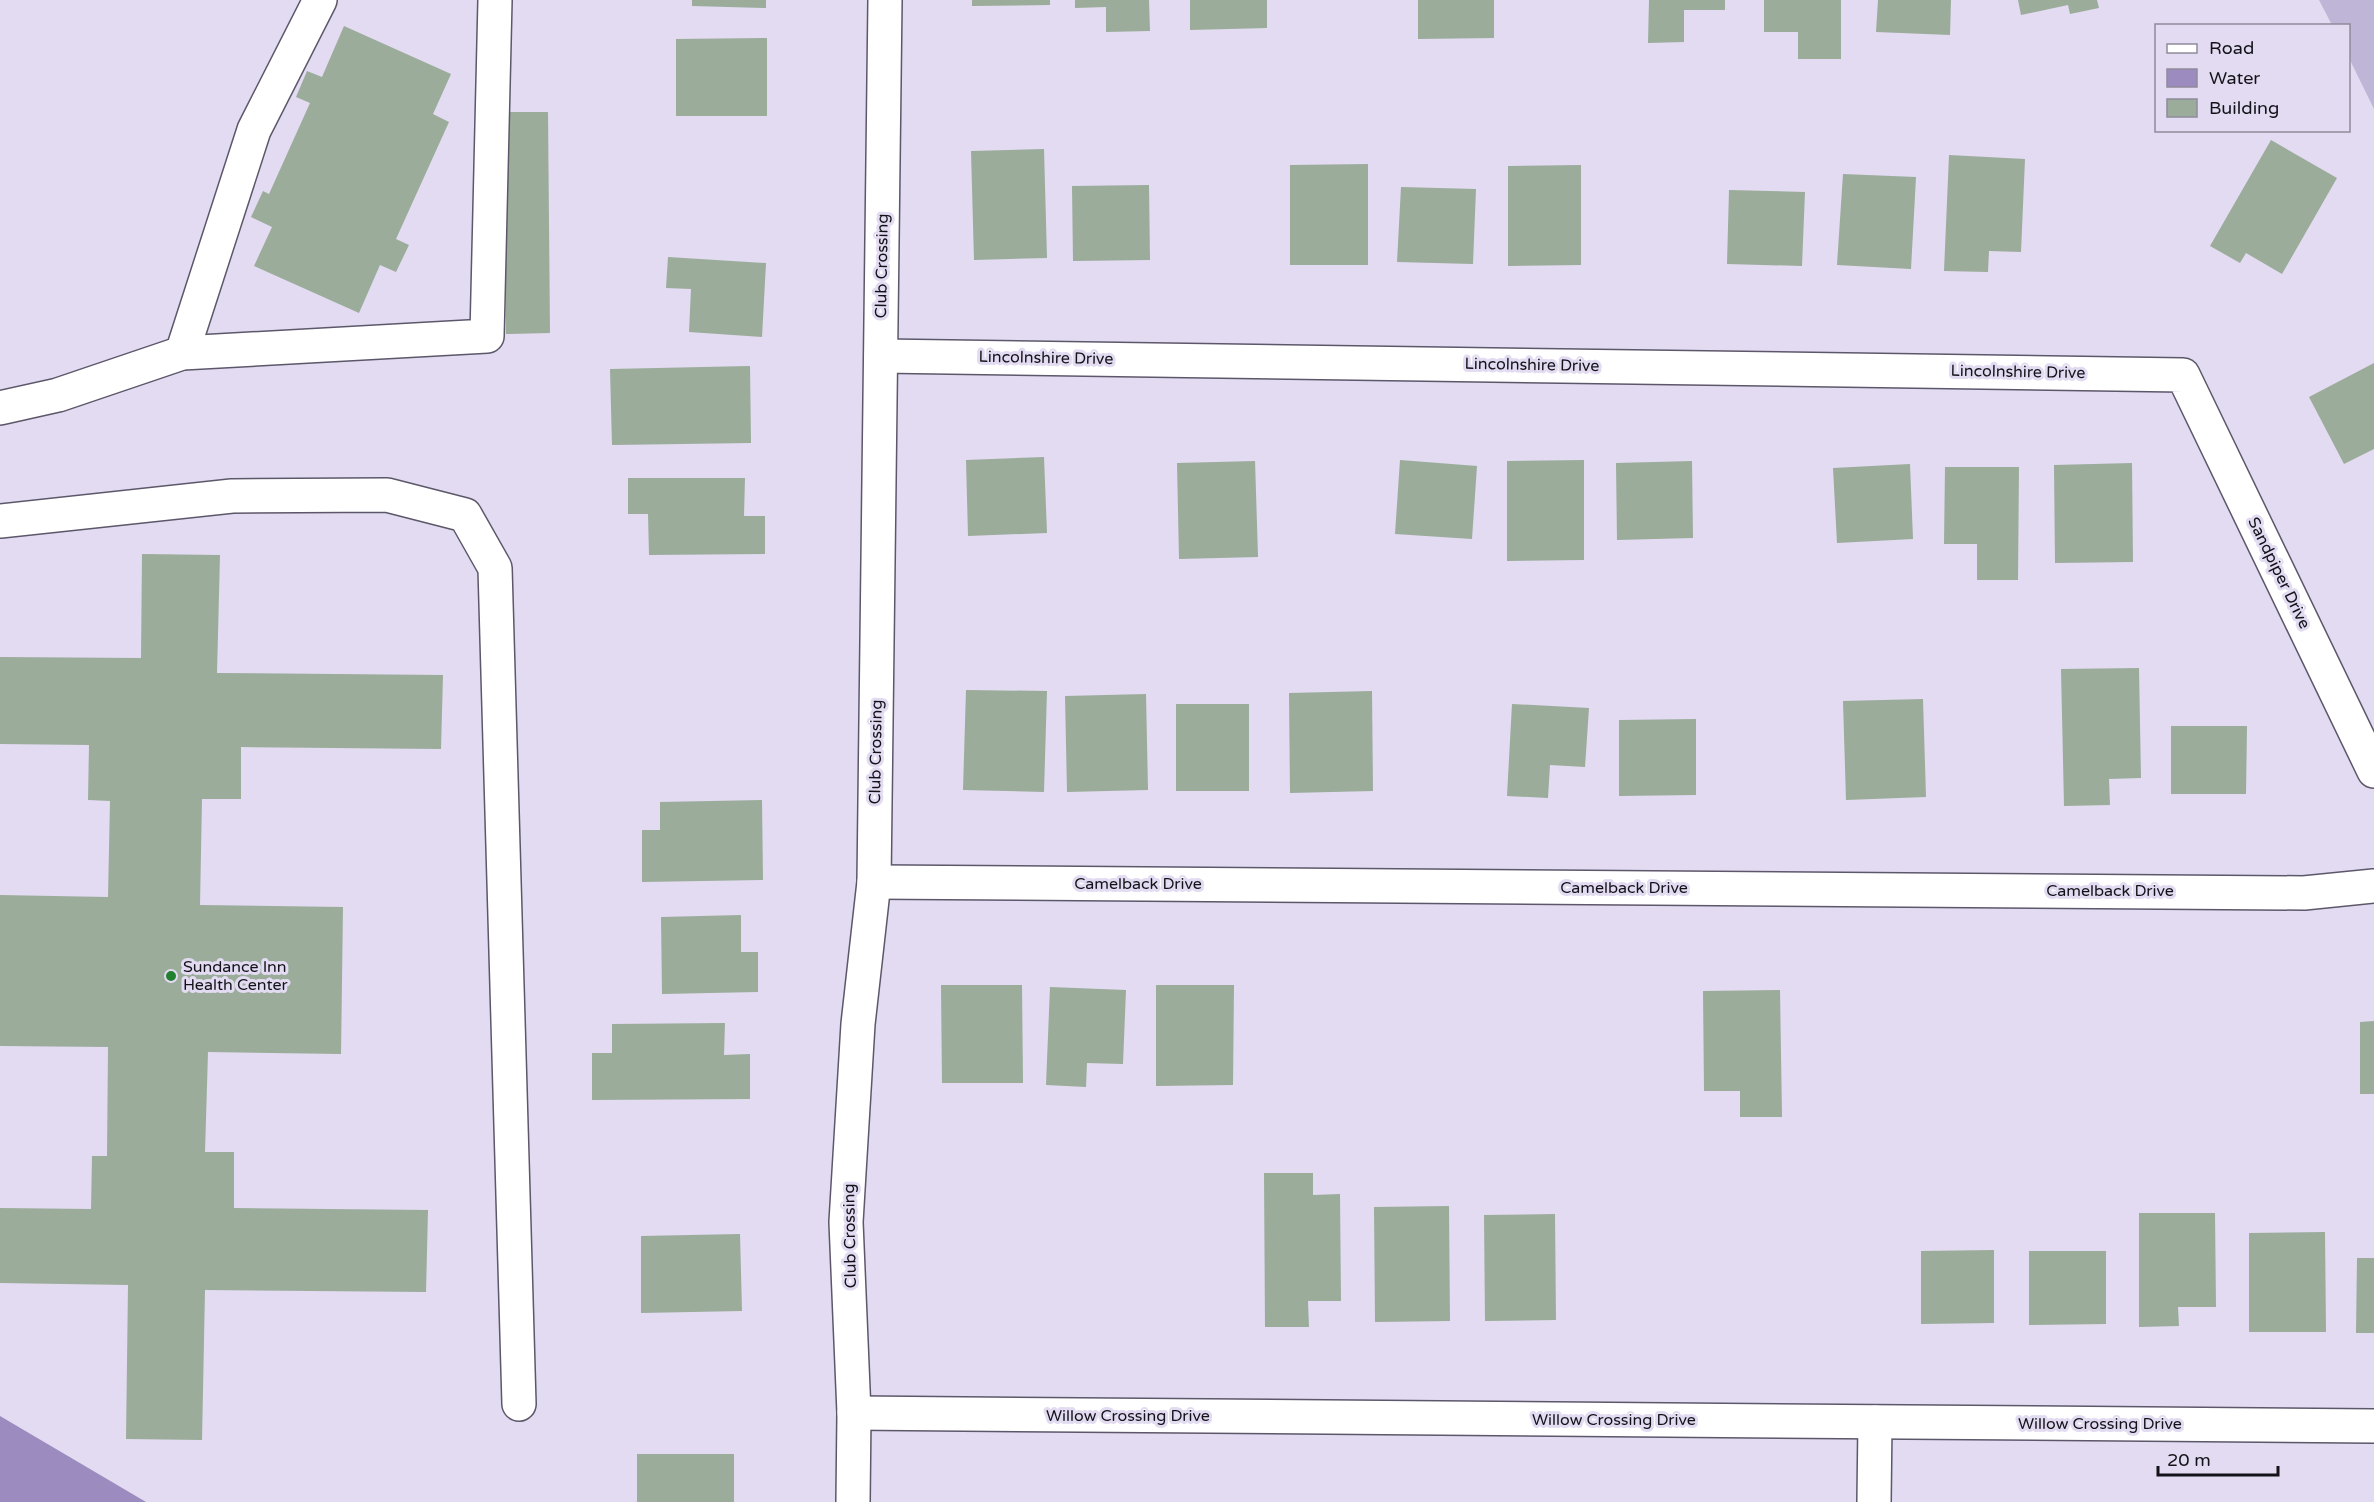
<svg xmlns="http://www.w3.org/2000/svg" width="2374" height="1502" font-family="'Varela Round',sans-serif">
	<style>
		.green { fill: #bfb5d6 }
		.water { fill: #9c8bbf }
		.building { fill: #9bac9b }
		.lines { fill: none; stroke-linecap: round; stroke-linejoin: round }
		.minor-casing { stroke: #5d576a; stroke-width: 36 }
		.minor { stroke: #fff; stroke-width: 33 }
		.poi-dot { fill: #228031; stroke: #e2dbf1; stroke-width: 2 }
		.labels { text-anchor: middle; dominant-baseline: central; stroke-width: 6; stroke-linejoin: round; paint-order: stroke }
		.street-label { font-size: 16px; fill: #141219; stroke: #e2dbf1 }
		.poi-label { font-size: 16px; fill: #141219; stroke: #e2dbf1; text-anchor: start }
	</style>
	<rect width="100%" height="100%" fill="#e2dbf1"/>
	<!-- green -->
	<polygon class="green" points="2319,0 2374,0 2374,109 2349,58 2348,26 2332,25"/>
	<!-- water -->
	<polygon class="water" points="0,1416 146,1502 0,1502"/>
	<!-- building -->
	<g class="building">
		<polygon points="692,0 766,0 766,8 692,6"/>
		<polygon points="972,0 1050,0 1050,5 972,6"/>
		<polygon points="1075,0 1149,0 1150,31 1106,32 1106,7 1075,8"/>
		<polygon points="1190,0 1267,0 1267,28 1190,30"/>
		<polygon points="1418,0 1494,0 1494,38 1418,39"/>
		<polygon points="1649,0 1725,0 1725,10 1684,10 1684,42 1648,43"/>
		<polygon points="1764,0 1841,0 1841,59 1798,59 1798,32 1764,32"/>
		<polygon points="1878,0 1951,0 1950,35 1876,32"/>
		<polygon points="2018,0 2097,0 2099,8 2070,14 2068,5 2021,15"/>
		<polygon points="344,26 451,74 433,114 449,122 396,239 409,245 396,272 380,265 359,313 254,266 272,227 251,217 263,191 269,194 310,103 296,97 307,71 322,77"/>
		<polygon points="767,38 767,116 676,116 676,39"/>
		<polygon points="504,112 548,112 550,333 506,334"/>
		<polygon points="2271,140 2337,178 2282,274 2246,253 2240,263 2210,246"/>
		<polygon points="1044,149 1047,258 974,260 971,151"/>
		<polygon points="1949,155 2025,159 2021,252 1989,251 1988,272 1944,271"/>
		<polygon points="1368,164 1368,265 1290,265 1290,165"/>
		<polygon points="1581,165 1581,265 1508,266 1508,166"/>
		<polygon points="1843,174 1916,177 1911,269 1837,265"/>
		<polygon points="1149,185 1150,260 1073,261 1072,186"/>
		<polygon points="1401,187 1476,189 1473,264 1397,262"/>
		<polygon points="1729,190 1805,192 1802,266 1727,264"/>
		<polygon points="668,257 766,263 762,337 689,332 691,289 666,288"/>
		<polygon points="2374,363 2374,449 2344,464 2309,397"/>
		<polygon points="750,366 751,443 612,445 610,369"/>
		<polygon points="1044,457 1047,533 968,536 966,460"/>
		<polygon points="1400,460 1477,466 1472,539 1395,534"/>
		<polygon points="1584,460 1584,560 1507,561 1507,461"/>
		<polygon points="1255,461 1258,557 1179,559 1177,463"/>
		<polygon points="1692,461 1693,538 1617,540 1616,463"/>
		<polygon points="2132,463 2133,562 2055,563 2054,465"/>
		<polygon points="1910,464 1913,539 1837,543 1833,468"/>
		<polygon points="1945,467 2019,467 2018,580 1977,580 1977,544 1944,544"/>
		<polygon points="628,478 745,478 744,516 765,516 765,554 649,555 648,514 628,514"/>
		<polygon points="142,554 220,555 217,673 443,675 441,749 241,747 241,799 202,799 200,905 343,907 341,1054 208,1052 205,1152 234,1152 234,1208 428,1210 426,1292 205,1290 202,1440 126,1439 128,1285 0,1283 0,1208 91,1209 92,1156 107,1156 108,1047 0,1046 0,895 108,897 110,801 88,800 89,745 0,744 0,657 141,658"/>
		<polygon points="2139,668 2141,778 2109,779 2110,805 2064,806 2061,669"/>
		<polygon points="966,690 1047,691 1044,792 963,790"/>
		<polygon points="1372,691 1373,791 1290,793 1289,693"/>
		<polygon points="1146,694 1148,790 1067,792 1065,696"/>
		<polygon points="1923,699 1926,797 1846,800 1843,701"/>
		<rect x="1176" y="704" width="73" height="87"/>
		<polygon points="1512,704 1589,708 1585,767 1550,765 1548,798 1507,796"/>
		<polygon points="1696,719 1696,795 1619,796 1619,720"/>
		<polygon points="2171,726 2247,726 2246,794 2171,794"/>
		<polygon points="762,800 763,880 642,882 642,830 660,830 660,802"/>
		<polygon points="741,915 741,952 758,952 758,992 662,994 661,917"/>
		<polygon points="941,985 1022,985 1023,1083 942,1083"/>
		<polygon points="1156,985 1234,985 1233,1085 1156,1086"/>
		<polygon points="1050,987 1126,990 1123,1064 1087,1063 1086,1087 1046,1085"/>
		<polygon points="1780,990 1782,1117 1740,1117 1740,1091 1704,1091 1703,991"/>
		<polygon points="2374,1021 2374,1094 2360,1094 2360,1022"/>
		<polygon points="725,1023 724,1055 750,1054 750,1099 592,1100 592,1053 612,1053 612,1024"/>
		<polygon points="1264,1173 1313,1173 1313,1195 1340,1194 1341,1301 1308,1301 1309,1327 1265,1327"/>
		<polygon points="1449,1206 1450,1321 1375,1322 1374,1207"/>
		<polygon points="2139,1213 2215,1213 2216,1307 2178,1307 2179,1326 2139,1327"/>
		<polygon points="1555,1214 1556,1320 1485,1321 1484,1215"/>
		<polygon points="2325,1232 2326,1332 2249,1332 2249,1233"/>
		<polygon points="740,1234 742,1311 641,1313 641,1236"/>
		<polygon points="1994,1250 1994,1323 1921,1324 1921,1251"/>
		<polygon points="2029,1251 2106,1251 2106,1324 2029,1325"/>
		<polygon points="2357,1258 2374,1258 2374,1333 2356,1333"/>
		<rect x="637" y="1454" width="97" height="48"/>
	</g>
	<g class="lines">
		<!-- minor casing -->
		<g class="minor-casing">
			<g id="minor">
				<polyline points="182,353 254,130 320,0"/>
				<polyline points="881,356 2183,375 2374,771"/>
				<polyline points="0,408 58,395 182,353 487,336 495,0"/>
				<polyline points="0,521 232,496 387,495 465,515 495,568 519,1404"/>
				<polyline points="874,882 2304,893 2374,886"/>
				<polyline points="854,1413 2374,1426"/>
				<polyline points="853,1502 854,1413 846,1222 858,1024 874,882 885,0"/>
				<polyline points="1874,1502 1875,1422"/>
			</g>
		</g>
		<!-- minor -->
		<use href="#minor" class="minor"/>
	</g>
	<!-- markers -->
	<circle class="poi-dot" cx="171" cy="976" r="6"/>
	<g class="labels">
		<!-- street labels -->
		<g class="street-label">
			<text transform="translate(882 266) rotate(-89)">Club Crossing</text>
			<text transform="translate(1046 358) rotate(1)">Lincolnshire Drive</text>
			<text transform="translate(1532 365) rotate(1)">Lincolnshire Drive</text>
			<text transform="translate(2018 372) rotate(1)">Lincolnshire Drive</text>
			<text transform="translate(2279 573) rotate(64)">Sandpiper Drive</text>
			<text transform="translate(876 752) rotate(-89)">Club Crossing</text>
			<text x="1138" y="884">Camelback Drive</text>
			<text x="1624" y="888">Camelback Drive</text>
			<text x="2110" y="891">Camelback Drive</text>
			<text transform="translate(850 1236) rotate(-91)">Club Crossing</text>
			<text x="1128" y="1416">Willow Crossing Drive</text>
			<text x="1614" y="1420">Willow Crossing Drive</text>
			<text x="2100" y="1424">Willow Crossing Drive</text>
		</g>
		<!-- poi labels -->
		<g class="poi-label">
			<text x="183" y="967">Sundance Inn<tspan x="183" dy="18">Health Center</tspan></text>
		</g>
	</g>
	<!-- legend -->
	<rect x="2155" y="24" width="195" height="108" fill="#e2dbf1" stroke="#908b9b" stroke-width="1.5"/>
	<rect x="2167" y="44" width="30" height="9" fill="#ffffff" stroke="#908b9b" stroke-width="1.5"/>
	<text x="2209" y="54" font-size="18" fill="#141219">Road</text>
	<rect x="2167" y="69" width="30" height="18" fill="#9c8bbf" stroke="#908b9b" stroke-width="1.5"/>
	<text x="2209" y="84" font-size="18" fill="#141219">Water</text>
	<rect x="2167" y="99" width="30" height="18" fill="#9bac9b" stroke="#908b9b" stroke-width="1.5"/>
	<text x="2209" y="114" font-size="18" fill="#141219">Building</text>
	<!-- scale -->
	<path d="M2158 1466v9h120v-9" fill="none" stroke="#141219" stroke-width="3"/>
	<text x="2167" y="1466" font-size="18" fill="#141219" stroke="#e2dbf1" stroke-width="4.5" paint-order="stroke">20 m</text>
</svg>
